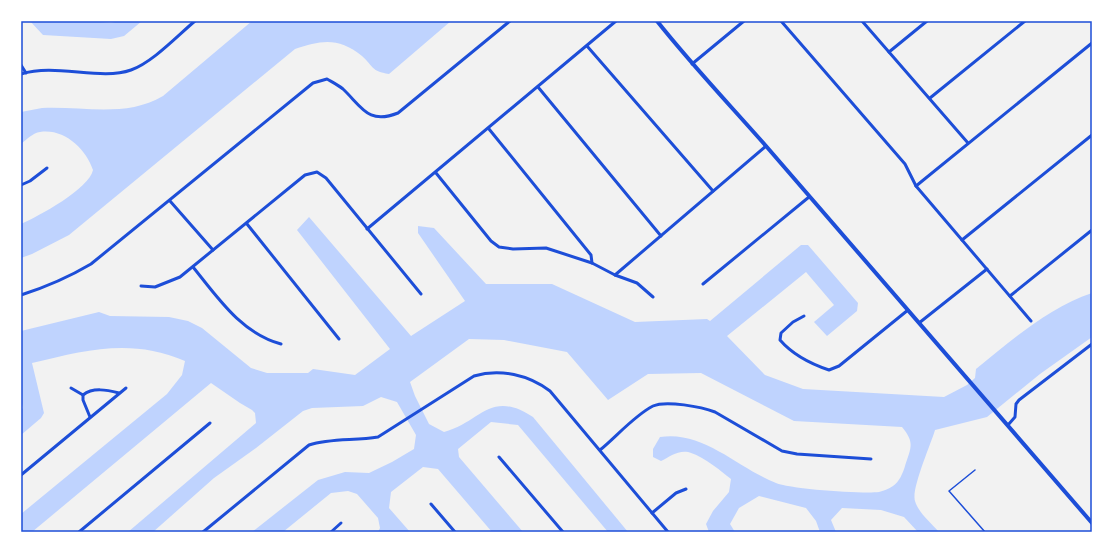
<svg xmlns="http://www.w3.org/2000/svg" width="1113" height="553" font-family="Helvetica,sans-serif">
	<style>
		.water { fill: #bfd3fe }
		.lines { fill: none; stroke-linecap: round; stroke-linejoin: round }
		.service { stroke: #1d4ed8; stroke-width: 1.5 }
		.minor { stroke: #1d4ed8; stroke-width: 3 }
		.tertiary { stroke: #1d4ed8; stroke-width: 4 }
		.neatline { fill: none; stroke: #1d4ed8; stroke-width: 1.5 }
	</style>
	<rect width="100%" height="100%" fill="#f2f2f2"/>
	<!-- water -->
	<g class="water">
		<polygon points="30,21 91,21 111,23 119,21 142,21 124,36 111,39 43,35"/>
		<path d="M 252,21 L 451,21 L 389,74 C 371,71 374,67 362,56 C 339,37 321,40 295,49 L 69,235 L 32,254 L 21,258 L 21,224 C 39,216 89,189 93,170 C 86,149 64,128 40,132 C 33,133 27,139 21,144 L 21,112 C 28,111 35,109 42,108 C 83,106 126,118 163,96 Z"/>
		<path d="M 309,217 L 411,336 L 465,301 L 418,233 L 418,226 L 434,228 L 486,284 L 552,284 L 635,322 L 707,319 L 710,321 L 801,245 L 808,245 L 858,303 L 857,311 L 827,336 L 814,322 L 834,305 L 806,272 L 727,336 L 765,375 L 803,389 L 944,397 L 967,385 L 975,378 L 976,369 C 1012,340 1048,308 1092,293 L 1092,337 L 1040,374 L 987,417 L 935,430 C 931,444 911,489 915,501 C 918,512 931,523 939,532 L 918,532 L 904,517 L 881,510 L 842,508 L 831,520 L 836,532 L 820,532 L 816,521 L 806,508 L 759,496 L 739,508 L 730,524 L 735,532 L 709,532 L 706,524 L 713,511 L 729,492 L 731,479 C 720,470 701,455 688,452 C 678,450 669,457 661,461 L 653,457 L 653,449 L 660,437 C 703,430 738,468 776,483 C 789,489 863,494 879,492 C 883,491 889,489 893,486 C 899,482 903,473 905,466 C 911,447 915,443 902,427 L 794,421 L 701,373 L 648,374 L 608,400 L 567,352 L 504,340 L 469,339 L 410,382 L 415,396 L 429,424 L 444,432 C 481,422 490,389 533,417 L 628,532 L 608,532 L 518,425 L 491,422 L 458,449 L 459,457 L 523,532 L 492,532 L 438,469 L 423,467 L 391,492 L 389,508 L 410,532 L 378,532 L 380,528 L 378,518 L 357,494 L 348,491 L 331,493 L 283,532 L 252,532 L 318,480 L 345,472 L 369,473 L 392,462 L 414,449 L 416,435 L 397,402 L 381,397 L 363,406 L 312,408 L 303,411 L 256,448 L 214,478 L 153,532 L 128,532 L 256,423 L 255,413 L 252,410 L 240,403 L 211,383 L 32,532 L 21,532 L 21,514 L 167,394 L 182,375 L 185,361 C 131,338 87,350 32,363 L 44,413 L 41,418 L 21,435 L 21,410 L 23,408 L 21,399 L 21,331 L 99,312 L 110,316 L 169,317 L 188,321 L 202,328 L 251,368 L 267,373 L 308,373 L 313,369 L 355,375 L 390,349 L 297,230 Z"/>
	</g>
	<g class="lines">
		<!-- service -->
		<polyline class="service" points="975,470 949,491 985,532"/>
		<!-- minor -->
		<g class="minor">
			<polyline points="781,21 905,164 916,186 1031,321"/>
			<polyline points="862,21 968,143"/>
			<polyline points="587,46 713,191"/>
			<polyline points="889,52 927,21"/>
			<polyline points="692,64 744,21"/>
			<polyline points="21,65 26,73"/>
			<path d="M 21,74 C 56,63 100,81 131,70 C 153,62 177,36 195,21"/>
			<polyline points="538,87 661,236"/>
			<polyline points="930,98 1025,21"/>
			<polyline points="489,129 591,255 592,263"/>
			<polyline points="436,173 491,241 499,247 513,249 546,248 592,263 615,275 637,283 653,297"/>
			<polyline points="21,185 30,181 47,168"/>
			<polyline points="916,186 1092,43"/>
			<polyline points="170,201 213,250"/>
			<polyline points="247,224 339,339"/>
			<polyline points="367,229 616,21"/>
			<polyline points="962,240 1092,135"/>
			<path d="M 193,267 C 218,298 241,333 281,344"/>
			<polyline points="615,275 766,146"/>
			<polyline points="703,284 809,197"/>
			<polyline points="141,286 155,287 180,277 305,175 317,172 326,178 421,294"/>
			<path d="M 21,295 C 46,287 69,277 91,264 L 313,83 L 327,79 C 332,82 338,85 343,89 C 362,107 368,125 398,113 L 510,21"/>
			<polyline points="1010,296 1092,230"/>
			<path d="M 804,316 L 793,322 L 781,333 L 780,340 C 793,355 811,364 829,370 L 839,366 L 908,310"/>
			<polyline points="919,323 987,269"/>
			<polyline points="71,388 83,395"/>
			<path d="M 90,417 L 83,400 L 83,395 C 93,387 107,390 119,393"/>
			<polyline points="1008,425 1015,417 1016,404 1019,400 1092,344"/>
			<path d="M 600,450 C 616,437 635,415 653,406 C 666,400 702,407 715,412 L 782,451 L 797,454 L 871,459"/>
			<polyline points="499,457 563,532"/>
			<polyline points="21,475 126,388"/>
			<polyline points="431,504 455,532"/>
			<polyline points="652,513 676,493 686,489"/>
			<polyline points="79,532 210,423"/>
			<path d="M 203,532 L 309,445 C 331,438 355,441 378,437 L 474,376 C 500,368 529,375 550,391 L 668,532"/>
			<polyline points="331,532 341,523"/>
		</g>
		<!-- tertiary -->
		<path class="tertiary" d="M 657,21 C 691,64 729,104 766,146 L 1092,523"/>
	</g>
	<!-- border -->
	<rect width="1113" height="553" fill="none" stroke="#ffffff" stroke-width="44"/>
	<rect x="22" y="22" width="1069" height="509" class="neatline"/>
</svg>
